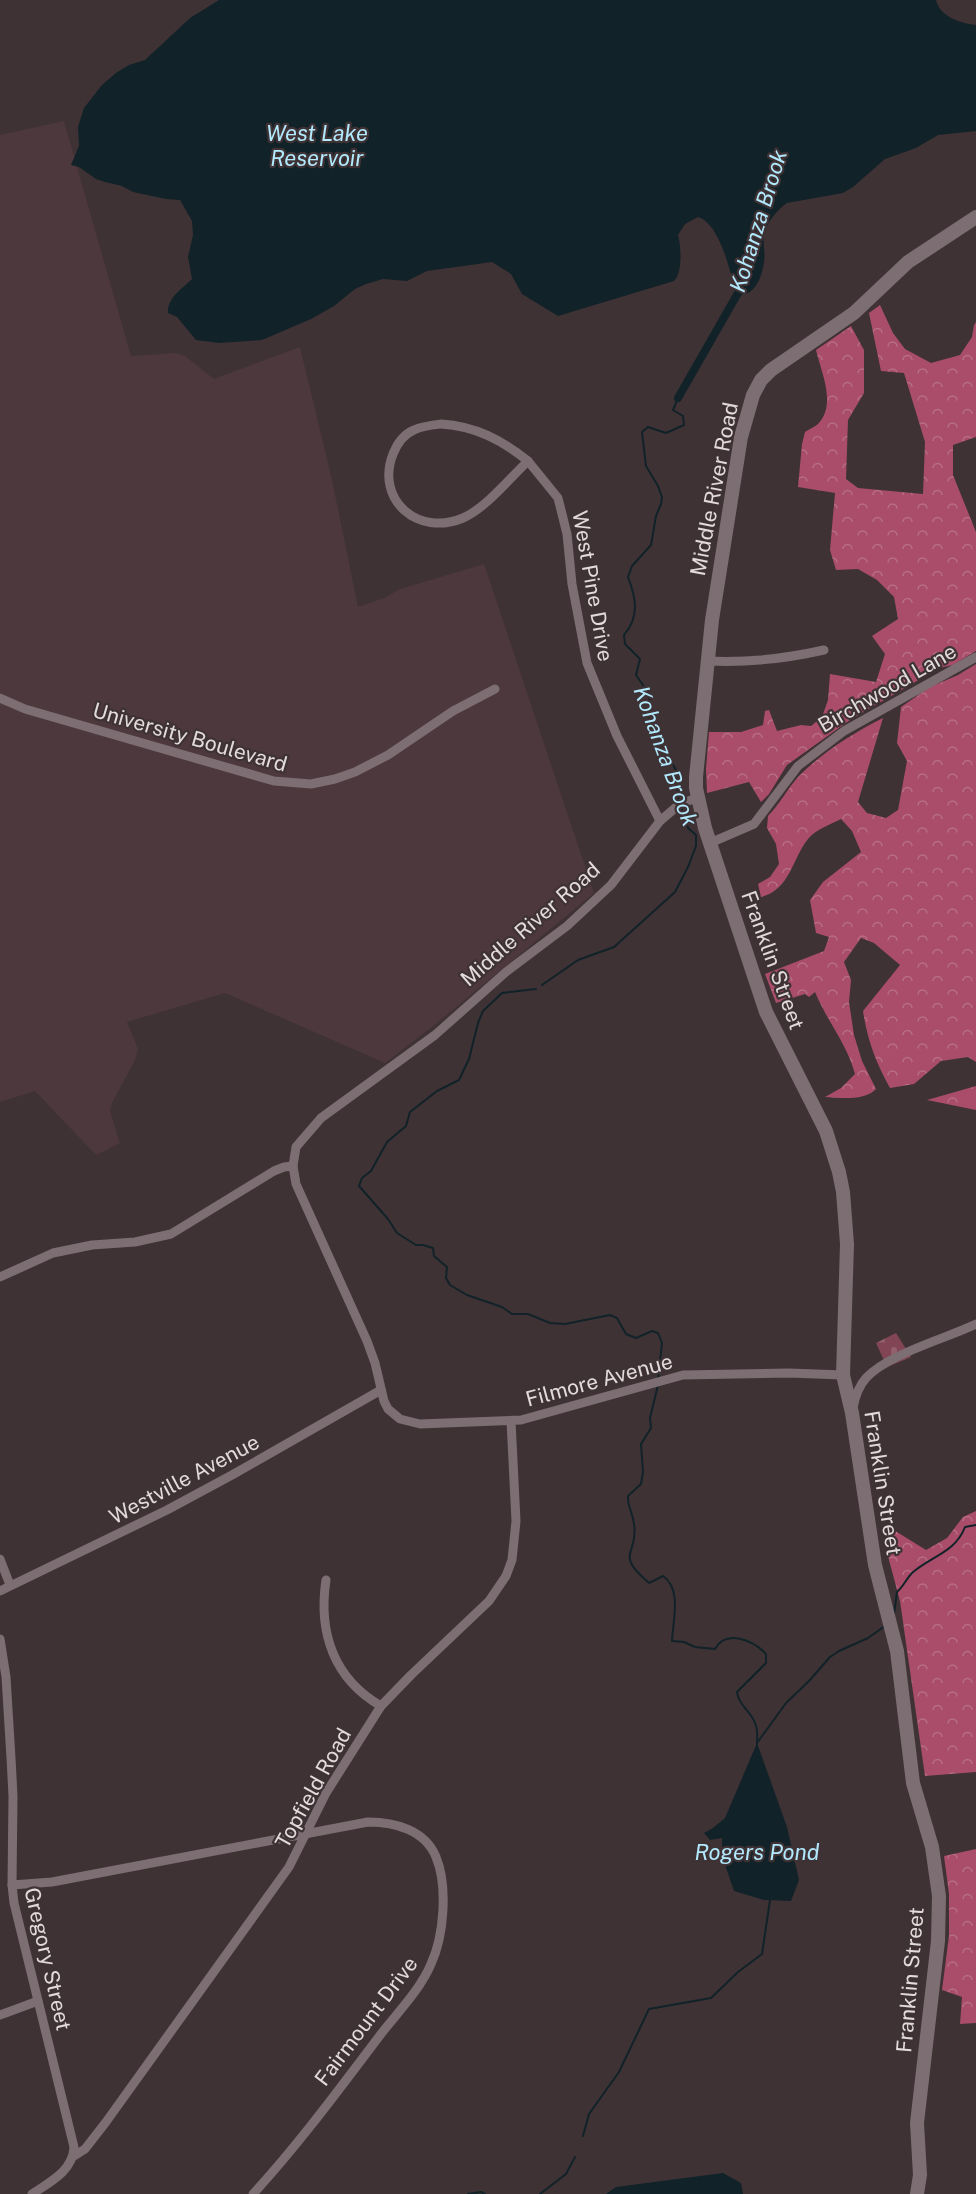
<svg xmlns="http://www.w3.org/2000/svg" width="976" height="2194" font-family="'Public Sans',sans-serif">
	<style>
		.built { fill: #4c383d }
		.forest { fill: url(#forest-crowns) }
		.cemetery { fill: url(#cemetery-stones) }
		.water { fill: #112228 }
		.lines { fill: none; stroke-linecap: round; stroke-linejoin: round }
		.stream { stroke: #112228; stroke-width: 2 }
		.canal { stroke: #112228; stroke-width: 8 }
		.street { stroke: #7c6e72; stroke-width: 9 }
		.secondary { stroke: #7c6e72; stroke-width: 14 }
		.labels { text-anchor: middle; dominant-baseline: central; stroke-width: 4.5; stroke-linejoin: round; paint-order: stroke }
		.street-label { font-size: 21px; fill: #e2dadc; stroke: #3e3235 }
		.water-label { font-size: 22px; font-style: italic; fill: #b2e9fd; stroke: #3e3235 }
	</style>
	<defs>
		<pattern id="forest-crowns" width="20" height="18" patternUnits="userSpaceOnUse" patternTransform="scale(1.5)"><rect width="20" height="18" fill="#a94d6a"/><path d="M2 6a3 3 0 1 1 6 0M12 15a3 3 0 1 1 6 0" fill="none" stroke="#b86e86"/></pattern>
		<pattern id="cemetery-stones" width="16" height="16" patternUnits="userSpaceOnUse" patternTransform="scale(1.5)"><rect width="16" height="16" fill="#814556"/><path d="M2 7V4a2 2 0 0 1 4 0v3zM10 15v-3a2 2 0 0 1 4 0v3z" fill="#935f6e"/></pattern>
	</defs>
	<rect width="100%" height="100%" fill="#3e3235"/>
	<!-- built -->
	<polygon class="built" points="64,121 131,356 176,353 185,356 214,379 300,347 332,480 358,607 384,598 400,589 484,564 594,893 432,1027 385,1063 225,993 127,1022 138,1049 135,1060 112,1103 110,1111 120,1143 96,1155 35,1091 0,1102 0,135"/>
	<!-- forest -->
	<g class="forest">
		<path d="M 880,305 L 893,333 L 905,349 L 931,363 L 960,355 L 972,337 L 974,325 L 976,322 L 976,437 L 953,445 L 953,475 L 976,532 L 976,651 L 953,665 L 939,668 L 850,720 L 787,765 L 769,794 L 761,802 L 749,782 L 707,793 L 706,769 L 709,732 L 741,732 L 763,725 L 765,711 L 769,710 L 777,731 L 801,725 L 811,726 L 822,717 L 828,700 L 830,674 L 876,682 L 885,654 L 872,636 L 898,619 L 894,597 L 877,580 L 858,569 L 836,570 L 830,550 L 835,493 L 798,487 L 802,444 L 805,432 C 809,429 815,427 818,424 C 837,404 821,372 816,350 L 851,326 L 864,350 L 864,393 L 848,420 L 846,479 L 858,488 L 923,494 L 925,442 L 904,373 L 881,371 L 869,313 Z"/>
		<path d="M 976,664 L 976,1062 L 968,1057 L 941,1061 L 914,1084 L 890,1088 C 876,1063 867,1039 863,1011 L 900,965 L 874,943 L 861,938 L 844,962 L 851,980 L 849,1002 L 854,1035 L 862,1061 L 876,1089 C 865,1101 840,1098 825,1097 L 841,1088 L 855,1074 C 847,1044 827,1021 815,992 L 809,997 L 805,994 L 776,1003 L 765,974 L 824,951 L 829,937 L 816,933 L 810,900 L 823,882 L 861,852 L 852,831 L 841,819 C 831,824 815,830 808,839 C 792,859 790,890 761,897 L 758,884 L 770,877 L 779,864 L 776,844 L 767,828 L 768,816 C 780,804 787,789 799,776 C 823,752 853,733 883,718 L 858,802 L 867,813 L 886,818 L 898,810 L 907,761 L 897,743 L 901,707 L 930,687 L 958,675 Z"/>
		<polygon points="976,1086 976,1110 927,1100"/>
		<polygon points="976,1511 976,1772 925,1776 900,1601 889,1560 884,1524 926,1550 947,1538 963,1517"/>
		<polygon points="976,1849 976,2023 960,2024 962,1997 942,1990 949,1936 949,1894 944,1856"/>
	</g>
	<!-- cemetery -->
	<polygon class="cemetery" points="896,1333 911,1357 887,1367 876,1343"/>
	<!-- water -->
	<g class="water">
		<path d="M 219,0 L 936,0 C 940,17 960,23 976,25 L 976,131 L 938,135 L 916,148 L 885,159 L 853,187 L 843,193 L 787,203 C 777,210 768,221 764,233 C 762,242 766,252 764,262 C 762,276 757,291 743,295 L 735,290 C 730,271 720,224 698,217 L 685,224 L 678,235 C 681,245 683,273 674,281 L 558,316 L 522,294 L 511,274 L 492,262 L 427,271 L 407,281 L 383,279 L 366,284 L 355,289 L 334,306 L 311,319 L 262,340 L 219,343 L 196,340 L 177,317 L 168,313 C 167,298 182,289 192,279 L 188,257 L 193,235 L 192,221 L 180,200 L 166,199 L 133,192 L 122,186 L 105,182 L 96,179 L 79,167 L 71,165 L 79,146 L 78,127 L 84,108 L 102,85 L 116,73 L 129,65 L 145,60 L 190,18 Z"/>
		<polygon points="757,1743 787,1827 799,1880 791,1901 764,1900 734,1891 722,1856 722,1838 710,1840 704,1833 713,1828 725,1818"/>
		<polygon points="723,2173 741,2183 743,2194 606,2194 616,2187"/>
	</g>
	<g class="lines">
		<!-- stream -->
		<g class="stream">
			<path d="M 678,398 L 673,410 L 683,416 L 684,425 L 666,433 L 648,427 L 642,432 L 646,466 L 658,486 L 662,497 L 661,504 L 656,516 L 651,545 L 632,566 L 628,577 C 636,598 640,616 624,635 L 625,644 L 640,659 L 636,675 L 647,691 L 650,702 L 649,722 L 676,770 L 679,802"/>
			<polyline points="542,985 578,960 614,947 675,892 688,867 696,846 696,835 688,828 681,807"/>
			<polyline points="536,989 502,993 483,1011 478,1023 469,1059 459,1080 437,1091 410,1112 406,1126 387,1142 371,1171 362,1178 359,1186 388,1219 397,1233 416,1245 423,1245 433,1248 434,1256 447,1267 446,1278 450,1285 467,1295 502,1307 512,1314 528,1314 550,1323 565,1324 610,1315 617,1318 626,1334 636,1338 652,1331 658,1333 662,1343 658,1380"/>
			<path d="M 658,1385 L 650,1418 L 651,1428 L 641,1444 L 643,1472 L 641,1484 L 628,1496 C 627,1505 633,1514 634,1524 C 639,1556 613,1552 649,1583 L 663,1576 C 682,1589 673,1620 672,1641 L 684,1642 L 695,1647 L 715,1649 C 726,1629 753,1640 766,1654 L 766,1663 L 737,1692 C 739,1707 753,1712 756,1726 C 758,1731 757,1739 757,1745"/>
			<path d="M 894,1614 L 897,1592 C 904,1586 906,1579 912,1573 C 931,1556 955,1553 965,1527 L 976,1525"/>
			<polyline points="757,1743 786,1703 809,1681 830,1657 839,1651 868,1638 885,1626"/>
			<polyline points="583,2136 589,2114 619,2072 649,2009 711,1998 738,1972 762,1954 770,1900"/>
			<polyline points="468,2194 481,2192 485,2194"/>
			<polyline points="540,2194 566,2174 575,2157"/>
		</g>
		<!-- canal -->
		<polyline class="canal" points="678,398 738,293"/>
		<!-- street -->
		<g class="street">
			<path d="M 441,424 C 475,426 502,440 528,461 C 510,478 486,508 463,518 C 418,537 375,500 393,454 C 397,444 404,434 414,430 C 422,426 432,425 441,424 Z"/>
			<polyline points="528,461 558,498 567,534 572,584 587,663 617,736 660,821"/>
			<path d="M 707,661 C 747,663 784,659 824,650"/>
			<polyline points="0,698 25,709 274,781 311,784 335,779 355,772 388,755 453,711 495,689"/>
			<polyline points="698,798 681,803 660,821 611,885 567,926 506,972 435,1035 321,1118 296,1147 293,1166 296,1184 367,1341 375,1363 384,1401 388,1409 400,1419 420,1424 521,1420 683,1375 789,1373 843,1375"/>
			<polyline points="710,843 754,824 798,766 844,731 976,657"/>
			<polyline points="0,1277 53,1253 92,1245 135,1242 171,1234 274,1171 284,1167 293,1166"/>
			<path d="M 853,1408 C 855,1397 858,1387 866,1378 C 888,1354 945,1339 976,1324"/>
			<polyline points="0,1559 10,1585"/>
			<path d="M 326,1580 C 318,1633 334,1679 381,1706"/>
			<polyline points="0,1591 167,1510 232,1475 381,1390"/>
			<path d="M 0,1639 L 6,1677 L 11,1758 L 13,1796 L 12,1885 L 14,1903 L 74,2147 C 73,2171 50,2182 32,2194"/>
			<path d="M 12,1885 L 52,1882 L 368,1822 C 395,1822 425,1830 436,1857 C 448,1886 444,1936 431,1964 C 420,1990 398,2012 381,2034 C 340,2088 299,2144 253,2194"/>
			<polyline points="0,2015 38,2001"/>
			<polyline points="74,2156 85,2149 106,2122 289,1867 326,1793 381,1706 411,1675 489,1601 506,1576 512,1560 516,1521 511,1421"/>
		</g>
		<!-- secondary -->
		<polyline class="secondary" points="917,2194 920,2175 917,2123 938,1941 939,1896 932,1847 913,1783 897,1651 875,1565 852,1413 843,1375 847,1244 843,1192 839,1172 826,1131 766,1012 705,828 696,788 696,777 712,620 741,437 753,395 761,380 771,370 854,313 908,262 976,217"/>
	</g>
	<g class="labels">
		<!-- street labels -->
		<g class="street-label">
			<text transform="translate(714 489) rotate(-79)">Middle River Road</text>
			<text transform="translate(593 586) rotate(80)">West Pine Drive</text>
			<text transform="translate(887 688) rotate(-30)">Birchwood Lane</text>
			<text transform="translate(190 737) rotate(16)">University Boulevard</text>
			<text transform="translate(530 924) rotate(-41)">Middle River Road</text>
			<text transform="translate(773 960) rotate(70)">Franklin Street</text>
			<text transform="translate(599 1380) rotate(-15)">Filmore Avenue</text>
			<text transform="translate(184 1479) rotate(-28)">Westville Avenue</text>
			<text transform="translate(883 1483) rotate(81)">Franklin Street</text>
			<text transform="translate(313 1788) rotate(-61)">Topfield Road</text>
			<text transform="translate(48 1959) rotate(77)">Gregory Street</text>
			<text transform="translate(910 1980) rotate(-85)">Franklin Street</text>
			<text transform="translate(366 2021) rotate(-53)">Fairmount Drive</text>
		</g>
		<!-- water labels -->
		<g class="water-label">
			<text x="317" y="133">West Lake<tspan x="317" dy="25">Reservoir</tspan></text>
			<text transform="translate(758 221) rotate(-73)">Kohanza Brook</text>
			<text transform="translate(666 756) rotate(70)">Kohanza Brook</text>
			<text x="757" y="1852">Rogers Pond</text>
		</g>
	</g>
</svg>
